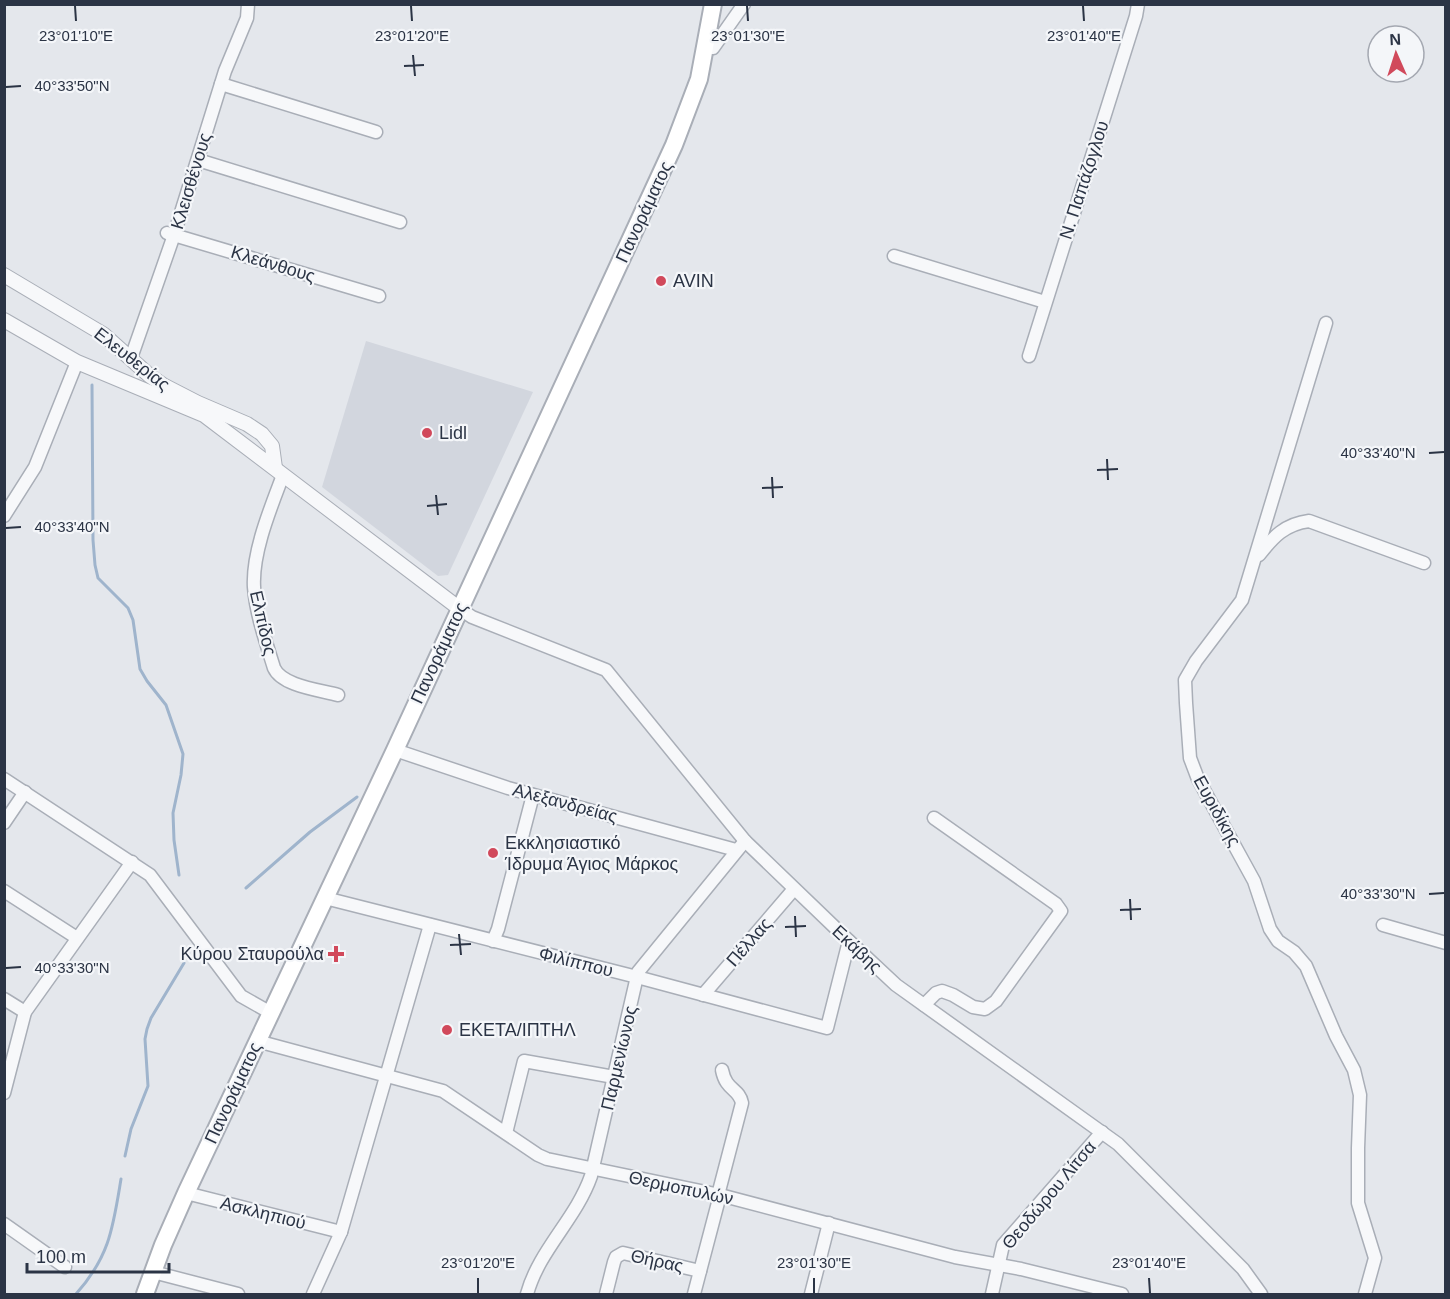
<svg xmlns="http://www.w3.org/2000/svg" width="1450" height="1299" font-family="Arial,sans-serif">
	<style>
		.built { fill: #d2d6de }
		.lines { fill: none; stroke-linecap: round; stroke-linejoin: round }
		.stream { stroke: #9fb4cc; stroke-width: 3 }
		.minor-casing { stroke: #a9aeb7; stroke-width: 15 }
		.tertiary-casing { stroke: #a9aeb7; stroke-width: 16 }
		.secondary-casing { stroke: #a9aeb7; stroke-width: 20 }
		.minor { stroke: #f7f8fa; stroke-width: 12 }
		.tertiary { stroke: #f7f8fa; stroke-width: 14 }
		.secondary { stroke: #fff; stroke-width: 16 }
		.ticks { fill: none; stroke: #2b3445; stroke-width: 2 }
		.poi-dot { fill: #d1495b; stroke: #f4f6f9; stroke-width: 2 }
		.labels { text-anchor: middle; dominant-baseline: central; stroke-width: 4.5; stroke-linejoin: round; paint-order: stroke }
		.street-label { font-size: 18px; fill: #2b3445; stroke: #f4f6f9 }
		.poi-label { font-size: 18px; fill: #2b3445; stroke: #f4f6f9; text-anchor: start }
		.ticks-label { font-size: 15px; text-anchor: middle; fill: #2b3445; stroke: #f4f6f9; stroke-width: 4.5; stroke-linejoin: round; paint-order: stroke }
	</style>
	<rect width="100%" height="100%" fill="#e4e7ec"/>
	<!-- built -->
	<polygon class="built" points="366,341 533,392 448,575 438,576 322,487"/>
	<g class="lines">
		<!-- stream -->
		<g class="stream">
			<polyline points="92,385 93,540 95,565 98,578 128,608 133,620 140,669 147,681 166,705 183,754 181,775 173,813 174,840 179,875"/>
			<polyline points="246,888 310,832 357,797"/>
			<polyline points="125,1156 131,1129 148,1086 145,1039 147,1029 151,1018 184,963"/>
			<path d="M 76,1294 C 110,1256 113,1227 121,1179"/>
		</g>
		<!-- minor casing -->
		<g class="minor-casing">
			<g id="minor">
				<polyline points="706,46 713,48 744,4"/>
				<polyline points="221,84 376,132"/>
				<polyline points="198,160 400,222"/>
				<polyline points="167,233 379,296"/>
				<polyline points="894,256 1045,302"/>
				<polyline points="1326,323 1242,600 1196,661 1185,680 1186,703 1190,758 1198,779 1254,881 1270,929 1278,941 1294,952 1306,966 1336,1036 1354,1070 1360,1095 1358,1148 1358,1203 1375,1258 1365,1294"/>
				<polyline points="1029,356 1136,16 1138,4"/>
				<polyline points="131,358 174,235 225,71 247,18 248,4"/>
				<path d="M 283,475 C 271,507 252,552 254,587 C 256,614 266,642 274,668 C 282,686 320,690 338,695"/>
				<polyline points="4,516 35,467 77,362"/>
				<path d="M 1259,555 C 1273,537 1285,524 1309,521 L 1424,563"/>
				<polyline points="460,609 472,617 606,670 745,841 849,941 896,985 1118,1144 1243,1269 1261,1294"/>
				<polyline points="395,750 508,788 736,850"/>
				<polyline points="4,779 150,875 241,996 271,1013"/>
				<polyline points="4,823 25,792"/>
				<polyline points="4,891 77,938"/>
				<polyline points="325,898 637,977 827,1028 849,941"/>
				<polyline points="1383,925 1446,943"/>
				<polyline points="493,941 498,929 533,795"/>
				<polyline points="703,995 794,889"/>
				<polyline points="4,999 25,1012"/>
				<polyline points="924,1005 936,993 942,991 953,995 973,1007 985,1009 996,1001 1061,911 1056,904 934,818"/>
				<polyline points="257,1041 443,1091 538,1155 547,1159 720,1195 955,1257 1021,1269 1122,1294"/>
				<polyline points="4,1093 25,1012 132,862"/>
				<polyline points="506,1133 524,1061 614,1077"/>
				<polyline points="186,1193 341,1232"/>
				<path d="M 718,1195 L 742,1103 C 739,1088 726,1091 722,1070"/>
				<polyline points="4,1224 65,1267"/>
				<polyline points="153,1272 238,1294"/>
				<polyline points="313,1294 341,1232 430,925"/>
				<path d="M 527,1294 C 539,1250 576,1219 591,1176 L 638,972 L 745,841"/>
				<polyline points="606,1294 614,1262 616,1257 623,1253 700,1271"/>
				<polyline points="694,1294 720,1195"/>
				<polyline points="811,1294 829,1223"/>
				<polyline points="992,1294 1003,1245 1102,1132"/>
			</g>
		</g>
		<!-- tertiary casing -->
		<g class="tertiary-casing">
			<g id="tertiary">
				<polyline points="4,275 103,334 150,376 163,385 198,403 247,424 262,434 272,446 275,468"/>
				<polyline points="4,320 77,362 204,415 460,609"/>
			</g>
		</g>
		<!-- secondary casing -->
		<g class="secondary-casing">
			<polyline id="secondary" points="145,1294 163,1245 186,1193 395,750 674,145 699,79 713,4"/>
		</g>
		<!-- minor -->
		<use href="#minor" class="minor"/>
		<!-- tertiary -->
		<use href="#tertiary" class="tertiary"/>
		<!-- secondary -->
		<use href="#secondary" class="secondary"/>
	</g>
	<!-- ticks -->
	<path class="ticks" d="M 75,6 L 76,21M 411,6 L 412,21M 747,6 L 748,21M 1083,6 L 1084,21M 413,55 L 415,76M 404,66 L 424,65M 6,87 L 21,86M 1429,453 L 1444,452M 1107,459 L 1108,480M 1097,470 L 1118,469M 772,477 L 773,498M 762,488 L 783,487M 436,495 L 438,515M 427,506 L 447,504M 6,528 L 21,527M 1429,894 L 1444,893M 1130,899 L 1131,920M 1120,910 L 1141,909M 795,916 L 796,937M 785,927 L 806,926M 459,934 L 461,955M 450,945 L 471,944M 6,968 L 21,967M 478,1278 L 478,1293M 814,1278 L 814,1293M 1149,1278 L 1150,1293"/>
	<!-- markers -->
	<g class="poi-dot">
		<circle cx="661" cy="281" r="6"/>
		<circle cx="427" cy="433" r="6"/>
		<circle cx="493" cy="853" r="6"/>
		<path d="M333 945h6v6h6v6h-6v6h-6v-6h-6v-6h6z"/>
		<circle cx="447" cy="1030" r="6"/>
	</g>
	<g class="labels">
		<!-- street labels -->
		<g class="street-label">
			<text transform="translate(1084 180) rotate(-72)">Ν. Παπάζογλου</text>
			<text transform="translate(191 181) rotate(-73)">Κλεισθένους</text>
			<text transform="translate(644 212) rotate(-65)">Πανοράματος</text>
			<text transform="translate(273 264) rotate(17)">Κλεάνθους</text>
			<text transform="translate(132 359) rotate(38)">Ελευθερίας</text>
			<text transform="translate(263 623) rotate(77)">Ελπίδος</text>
			<text transform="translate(439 653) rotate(-65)">Πανοράματος</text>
			<text transform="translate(565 803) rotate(15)">Αλεξανδρείας</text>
			<text transform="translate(1217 811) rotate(61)">Ευριδίκης</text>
			<text transform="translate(749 942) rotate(-49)">Πέλλας</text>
			<text transform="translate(857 949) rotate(43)">Εκάβης</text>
			<text transform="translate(576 962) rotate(14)">Φιλίππου</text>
			<text transform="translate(619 1058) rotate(-77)">Παρμενίωνος</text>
			<text transform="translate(233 1093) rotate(-65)">Πανοράματος</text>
			<text transform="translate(681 1188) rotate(12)">Θερμοπυλών</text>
			<text transform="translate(1049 1195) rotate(-50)">Θεοδώρου Λίτσα</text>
			<text transform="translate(263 1213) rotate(14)">Ασκληπιού</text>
			<text transform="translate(657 1261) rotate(12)">Θήρας</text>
		</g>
		<!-- poi labels -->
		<g class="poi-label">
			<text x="673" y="281">AVIN</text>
			<text x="439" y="433">Lidl</text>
			<text x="505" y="843">Εκκλησιαστικό<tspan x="505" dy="21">Ίδρυμα Άγιος Μάρκος</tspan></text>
			<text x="324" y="954" text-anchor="end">Κύρου Σταυρούλα</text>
			<text x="459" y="1030">ΕΚΕΤΑ/ΙΠΤΗΛ</text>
		</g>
	</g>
	<g class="ticks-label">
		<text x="76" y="41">23°01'10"E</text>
		<text x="412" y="41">23°01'20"E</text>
		<text x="748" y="41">23°01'30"E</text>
		<text x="1084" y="41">23°01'40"E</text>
		<text x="72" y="91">40°33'50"N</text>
		<text x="1378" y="458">40°33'40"N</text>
		<text x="72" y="532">40°33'40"N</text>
		<text x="1378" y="899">40°33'30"N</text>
		<text x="72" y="973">40°33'30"N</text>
		<text x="478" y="1268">23°01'20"E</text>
		<text x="814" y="1268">23°01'30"E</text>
		<text x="1149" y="1268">23°01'40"E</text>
	</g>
	<!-- border -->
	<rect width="1450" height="1299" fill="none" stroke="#2b3445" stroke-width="12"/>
	<!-- north arrow -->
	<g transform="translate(1396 54) rotate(357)"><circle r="28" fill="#f4f6f9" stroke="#a4a8b1" stroke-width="1.5"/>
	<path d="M0-4.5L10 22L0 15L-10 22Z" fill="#d1495b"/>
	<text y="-9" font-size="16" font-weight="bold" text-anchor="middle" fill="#2b3445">N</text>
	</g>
	<!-- scale -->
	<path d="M27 1263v9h142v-9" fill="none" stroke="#2b3445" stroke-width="3"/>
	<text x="36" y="1263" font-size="18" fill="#2b3445" stroke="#f4f6f9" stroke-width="4.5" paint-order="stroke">100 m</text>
</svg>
